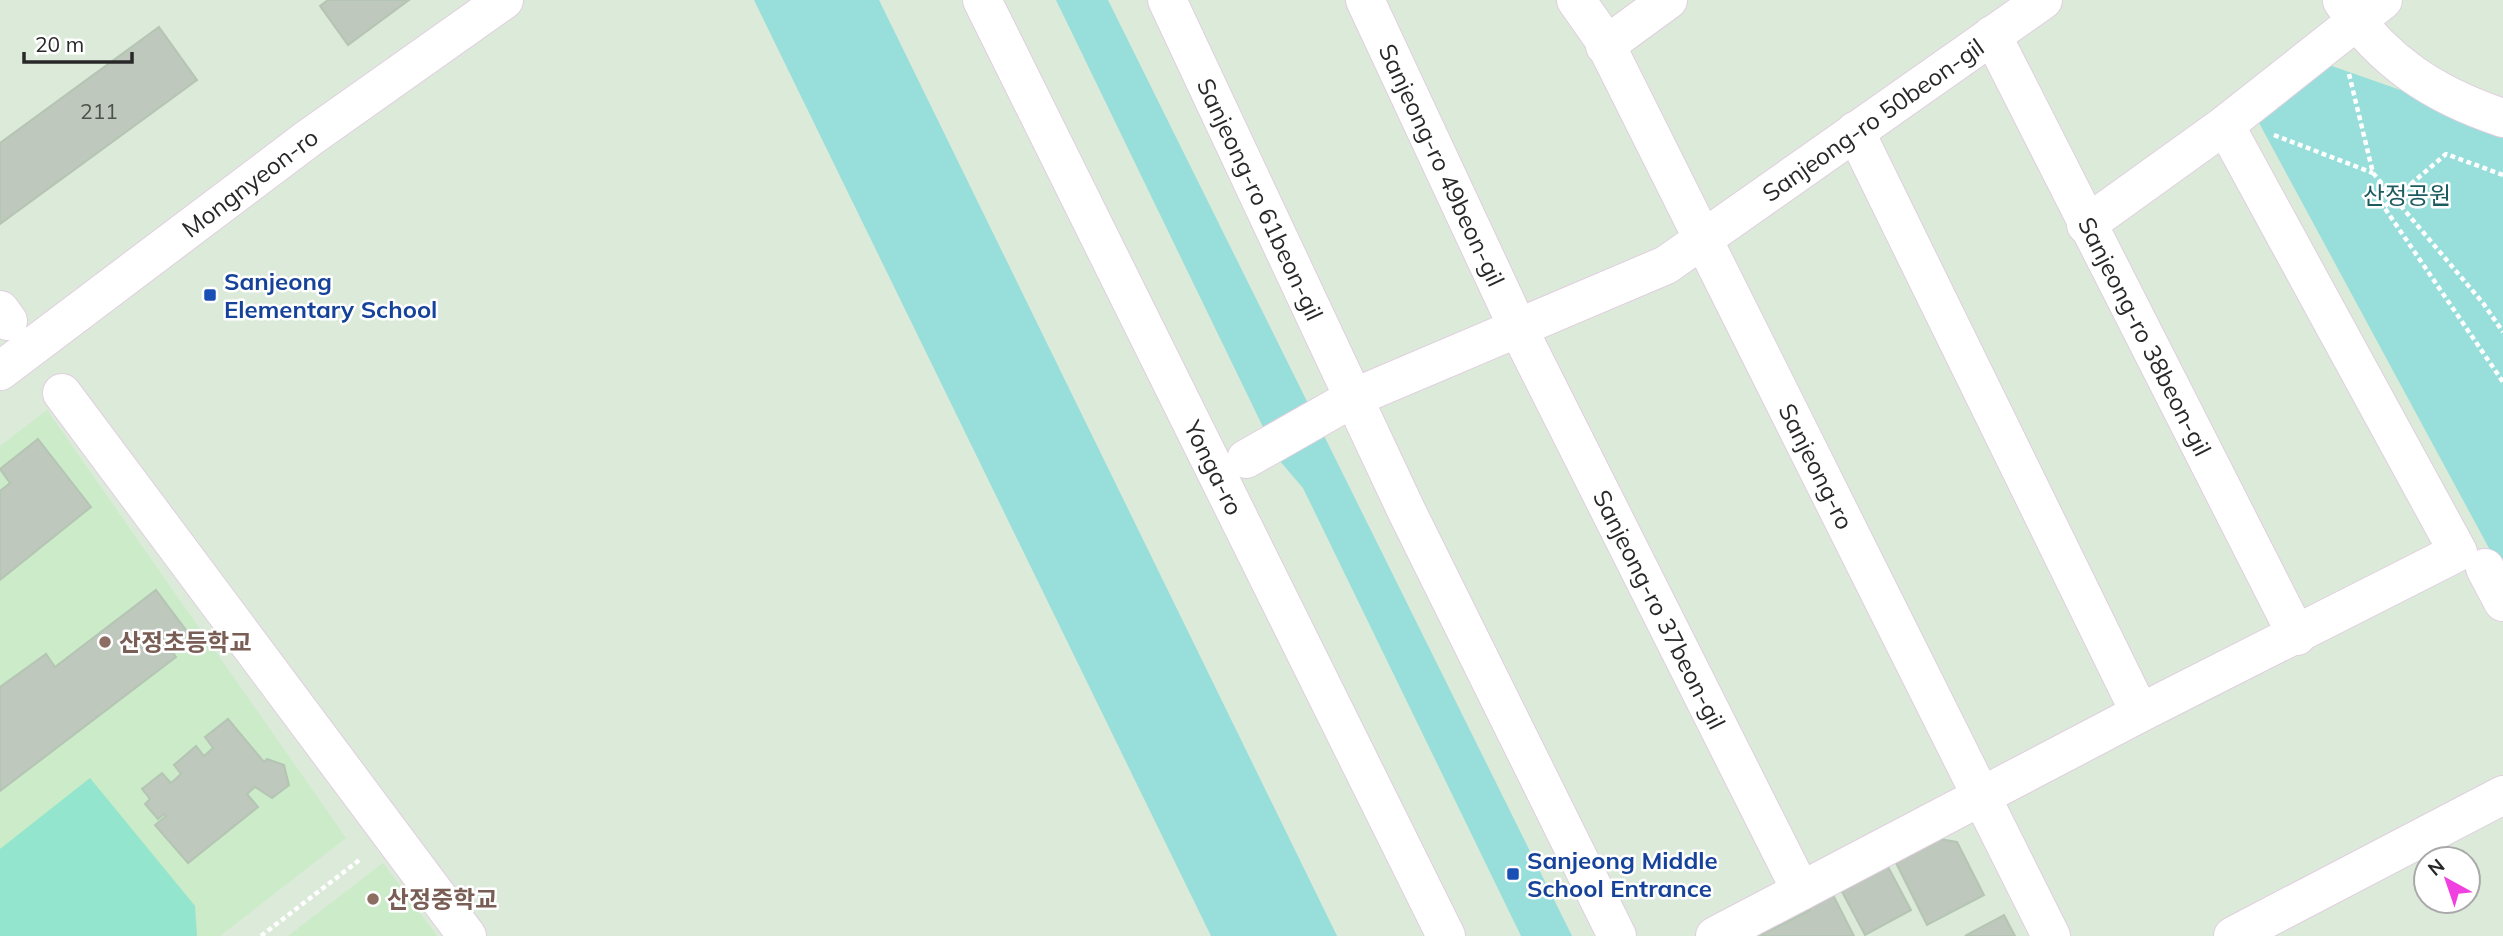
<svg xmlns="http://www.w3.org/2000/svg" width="2503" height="936" font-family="Mulish,'Noto Sans KR',sans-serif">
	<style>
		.education { fill: #cbebc9 }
		.green { fill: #98deda }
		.pitch { fill: #94e5cd }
		.building { fill: #bec8bc; stroke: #b5c5b4; stroke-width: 2 }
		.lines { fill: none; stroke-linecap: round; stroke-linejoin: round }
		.street-casing { stroke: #e0cfdf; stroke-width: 40 }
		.secondary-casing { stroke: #e0cfdf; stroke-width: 40 }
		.path { stroke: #fff; stroke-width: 4.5; stroke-dasharray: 5 3.5; stroke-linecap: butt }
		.street { stroke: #fff; stroke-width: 38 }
		.secondary { stroke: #fff; stroke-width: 38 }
		.transit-dot { fill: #1a4fb4; stroke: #fff; stroke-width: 2.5 }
		.education-dot { fill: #8d6e63; stroke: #fff; stroke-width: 2.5 }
		.labels { text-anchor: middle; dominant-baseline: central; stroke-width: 5; stroke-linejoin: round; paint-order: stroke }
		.number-label { font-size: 21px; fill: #4e504d }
		.street-label { font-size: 24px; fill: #282828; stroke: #fff }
		.park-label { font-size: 24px; fill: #1c5b60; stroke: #fff }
		.transit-label { font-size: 24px; font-weight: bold; fill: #164399; stroke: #fff; text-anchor: start }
		.education-label { font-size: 24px; font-weight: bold; fill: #785e54; stroke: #fff; text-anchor: start }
	</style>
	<rect width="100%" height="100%" fill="#dceada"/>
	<!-- education -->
	<g class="education">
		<polygon points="47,410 346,838 220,936 0,936 0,446"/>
		<polygon points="383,863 437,936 288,936"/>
	</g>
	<!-- green -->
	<g class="green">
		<polygon points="754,0 879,0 1337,936 1211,936"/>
		<polygon points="1056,0 1108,0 1572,936 1521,936 1303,488 1279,460"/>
		<polygon points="2312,59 2503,126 2503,574 2245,97"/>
	</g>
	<!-- pitch -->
	<polygon class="pitch" points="90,778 195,906 197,936 0,936 0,849"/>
	<!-- building -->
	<g class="building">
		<polygon points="328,0 409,0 348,45 320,6"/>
		<polygon points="159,27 197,80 0,224 0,143"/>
		<polygon points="38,439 91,507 0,580 0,491 10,483 0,469"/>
		<polygon points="156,590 189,634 170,648 176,657 0,791 0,687 46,654 55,667"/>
		<polygon points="228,719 264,762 267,759 284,765 289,785 272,798 255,787 247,794 258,807 188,863 155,825 166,816 164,814 158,819 145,804 150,799 142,789 162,773 171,783 181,774 174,765 196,746 204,756 213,748 205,737"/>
		<polygon points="1928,837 1957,842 1984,895 1927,925 1893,857"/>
		<polygon points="1886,863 1911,910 1865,935 1840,888"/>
		<polygon points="1831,891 1854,936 1759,936 1810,910 1807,903"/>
		<polygon points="2004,915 2015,936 1965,936"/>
	</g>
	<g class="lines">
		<!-- street casing -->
		<g class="street-casing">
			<g id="street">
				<path id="s1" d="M 1167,0 L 1407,512 L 1617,936"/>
				<path id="s2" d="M 1365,0 L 1518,328 L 1801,891"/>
				<path id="s3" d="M 1576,0 L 1602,37 L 2051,936"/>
				<path d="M 2342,1 C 2383,62 2434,95 2503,118"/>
				<path id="s4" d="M 1992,35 L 2297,636"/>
				<polyline points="1605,46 1668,0"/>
				<polyline points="1855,131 2140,713"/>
				<polyline points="2086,225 2225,125 2383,0"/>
				<polyline points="0,310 8,321"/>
				<polyline points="62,393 467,936"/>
				<path id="s5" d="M 1246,459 L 1353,398 L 1666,265 L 2043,0"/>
				<polyline points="2485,568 2503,602"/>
				<polyline points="1715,936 2140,713 2458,552 2225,125"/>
				<polyline points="2233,936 2503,795"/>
			</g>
		</g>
		<!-- secondary casing -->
		<g class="secondary-casing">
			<g id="secondary">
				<path id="s6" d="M 982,0 L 1446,936"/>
				<path id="s7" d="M 0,371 L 309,138 L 504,0"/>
			</g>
		</g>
		<!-- path -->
		<g class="path">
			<polyline points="2349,74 2373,173 2483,303 2503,332"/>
			<polyline points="2274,135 2373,173"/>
			<polyline points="2503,175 2446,154 2384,207 2503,382"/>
			<polyline points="261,936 362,858"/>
		</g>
		<!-- street -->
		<use href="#street" class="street"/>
		<!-- secondary -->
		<use href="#secondary" class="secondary"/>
	</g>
	<!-- markers -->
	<g class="transit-dot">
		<rect x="203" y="288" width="14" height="14" rx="3.5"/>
		<rect x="1506" y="867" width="14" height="14" rx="3.5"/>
	</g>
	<g class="education-dot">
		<circle cx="105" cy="642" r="7"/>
		<circle cx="373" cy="899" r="7"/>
	</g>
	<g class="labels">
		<!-- number labels -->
		<g class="number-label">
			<text x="99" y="111">211</text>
		</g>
		<!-- street labels -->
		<g class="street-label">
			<text stroke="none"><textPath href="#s5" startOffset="716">Sanjeong-ro 50beon-gil</textPath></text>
			<text stroke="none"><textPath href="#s2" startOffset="182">Sanjeong-ro 49beon-gil</textPath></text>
			<text stroke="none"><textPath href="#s7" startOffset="313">Mongnyeon-ro</textPath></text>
			<text stroke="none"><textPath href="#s1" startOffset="220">Sanjeong-ro 61beon-gil</textPath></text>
			<text stroke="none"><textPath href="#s4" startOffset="338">Sanjeong-ro 38beon-gil</textPath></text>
			<text stroke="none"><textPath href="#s3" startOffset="525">Sanjeong-ro</textPath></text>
			<text stroke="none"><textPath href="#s6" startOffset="522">Yonga-ro</textPath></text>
			<text stroke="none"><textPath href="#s2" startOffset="677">Sanjeong-ro 37beon-gil</textPath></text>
		</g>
		<!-- park labels -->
		<g class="park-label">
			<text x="2407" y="195">산정공원</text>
		</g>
		<!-- transit labels -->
		<g class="transit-label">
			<text x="224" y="281">Sanjeong<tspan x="224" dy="28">Elementary School</tspan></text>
			<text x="1527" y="860">Sanjeong Middle<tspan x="1527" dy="28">School Entrance</tspan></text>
		</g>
		<!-- education labels -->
		<g class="education-label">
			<text x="119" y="642">산정초등학교</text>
			<text x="387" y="899">산정중학교</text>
		</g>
	</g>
	<!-- north arrow -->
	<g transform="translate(2447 880) rotate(320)"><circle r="33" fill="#ffffff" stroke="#a9a9a9" stroke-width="2"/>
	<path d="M0-5L12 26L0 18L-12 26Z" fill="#f140e0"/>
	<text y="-10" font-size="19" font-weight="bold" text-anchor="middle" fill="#282828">N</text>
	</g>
	<!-- scale -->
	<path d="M24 52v10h108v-10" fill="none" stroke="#282828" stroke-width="3.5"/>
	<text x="35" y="52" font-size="21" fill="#282828" stroke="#ffffff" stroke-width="5" paint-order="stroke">20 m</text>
</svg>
